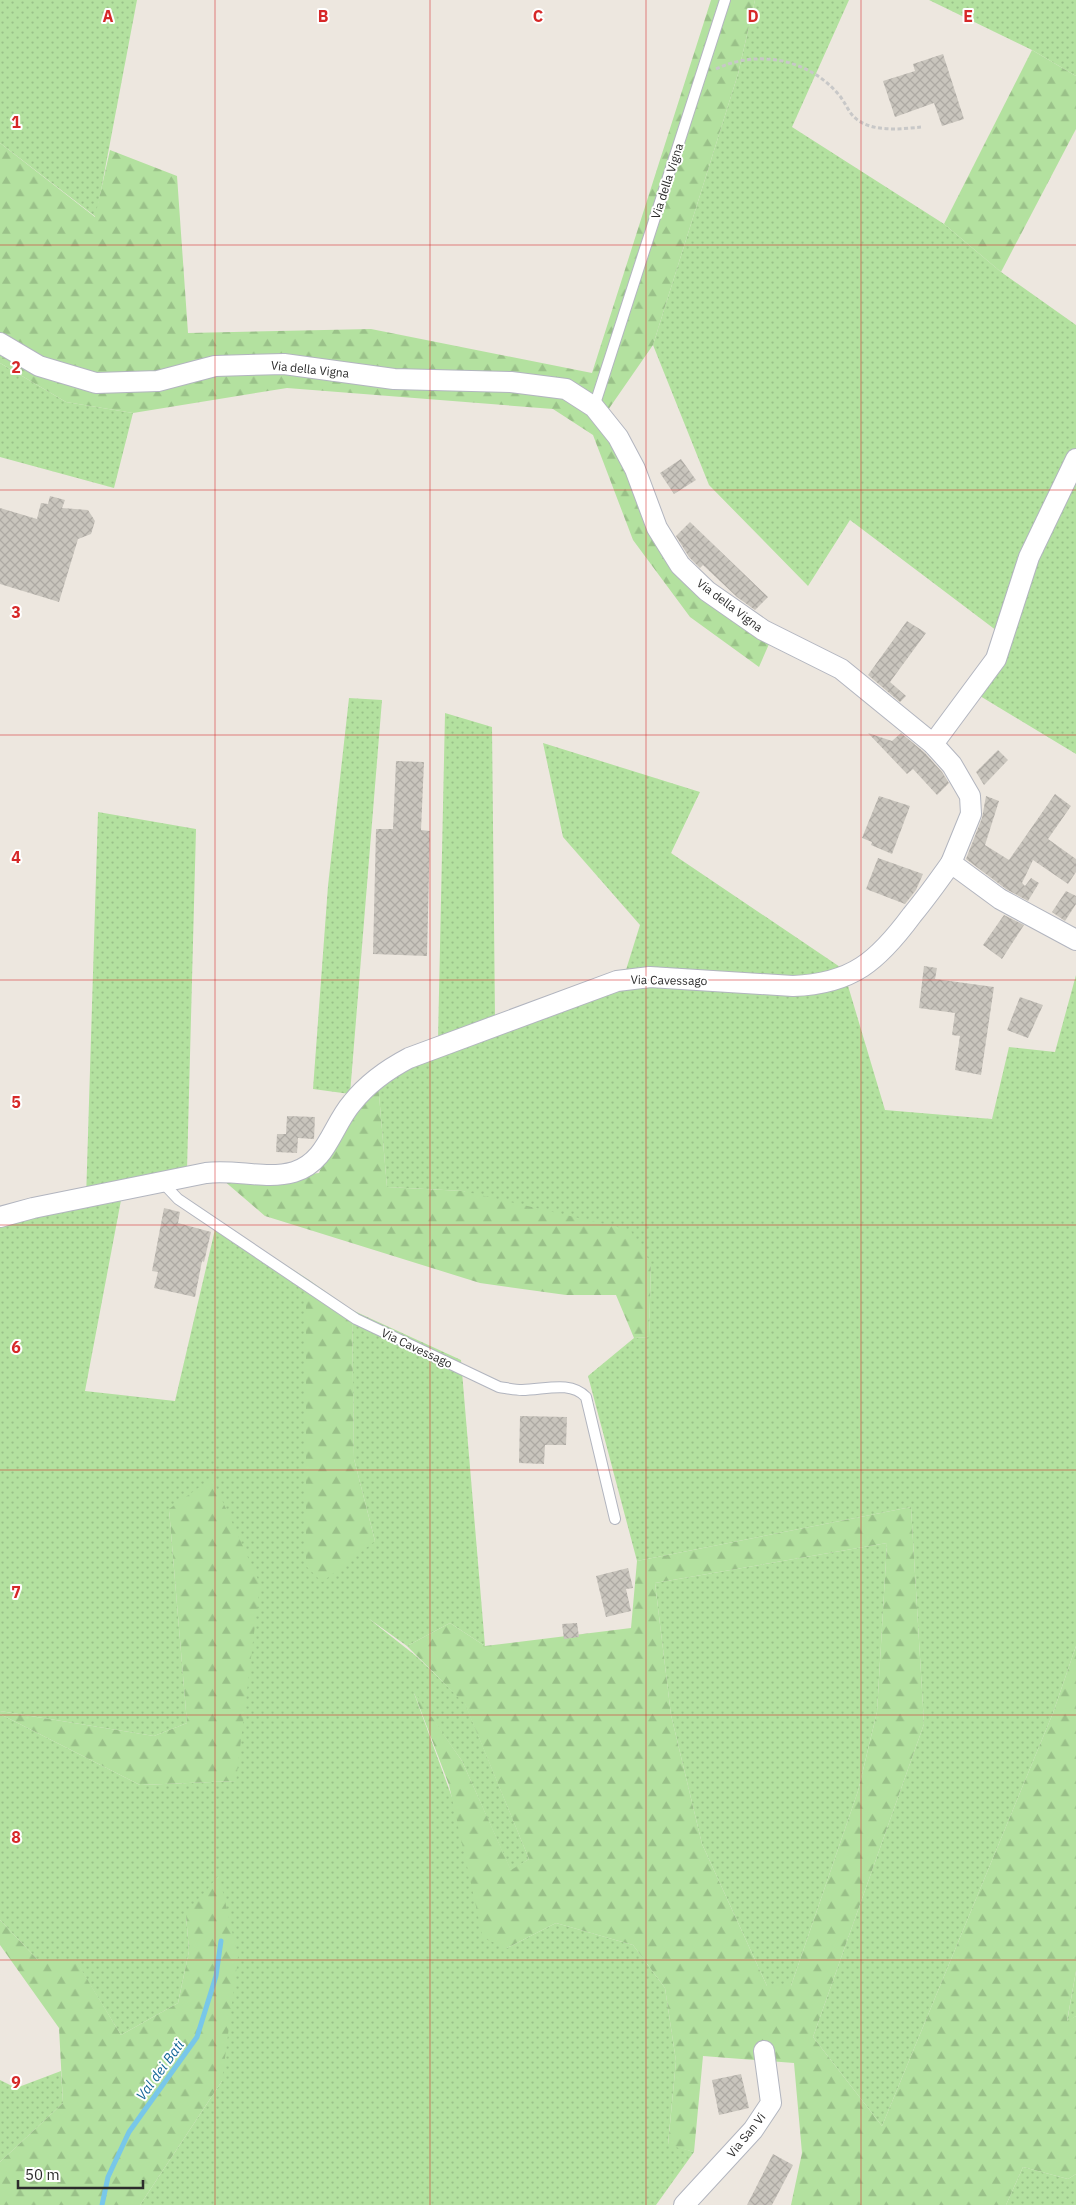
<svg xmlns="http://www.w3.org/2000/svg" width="1076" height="2205" font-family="'IBM Plex Sans',sans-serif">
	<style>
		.grass { fill: url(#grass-dots) }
		.forest { fill: url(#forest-firs); fill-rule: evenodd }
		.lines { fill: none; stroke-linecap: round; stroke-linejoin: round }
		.stream { stroke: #78c7e9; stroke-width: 5 }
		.building { fill: url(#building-cross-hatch) }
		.lane-casing { stroke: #b2b5bf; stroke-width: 12 }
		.street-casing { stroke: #b2b5bf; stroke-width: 22 }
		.path { stroke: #c8c8c8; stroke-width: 3; stroke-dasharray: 4 2.5; stroke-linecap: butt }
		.lane { stroke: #fff; stroke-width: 10 }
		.street { stroke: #fff; stroke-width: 20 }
		.grid { fill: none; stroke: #d62828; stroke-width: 1; stroke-opacity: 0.55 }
		.labels { text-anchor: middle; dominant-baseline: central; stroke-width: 4; stroke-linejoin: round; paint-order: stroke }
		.street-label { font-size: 12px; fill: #2c2c2c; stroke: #fff }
		.water-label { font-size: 14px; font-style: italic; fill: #146698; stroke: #fff }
		.grid-label { font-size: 16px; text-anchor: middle; font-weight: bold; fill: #d62828; stroke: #fff; stroke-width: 4; stroke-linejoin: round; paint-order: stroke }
	</style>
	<defs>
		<pattern id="grass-dots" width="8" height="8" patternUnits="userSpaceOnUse" patternTransform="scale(1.25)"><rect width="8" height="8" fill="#b3e19f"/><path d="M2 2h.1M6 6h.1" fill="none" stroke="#9ac189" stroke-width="1.8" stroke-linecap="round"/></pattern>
		<pattern id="forest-firs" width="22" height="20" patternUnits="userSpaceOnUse" patternTransform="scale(1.25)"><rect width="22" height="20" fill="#b3e19f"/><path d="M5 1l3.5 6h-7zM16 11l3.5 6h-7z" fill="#9ac189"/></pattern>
		<pattern id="building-cross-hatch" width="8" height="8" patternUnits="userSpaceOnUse" patternTransform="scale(1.25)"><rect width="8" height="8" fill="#c9c5bd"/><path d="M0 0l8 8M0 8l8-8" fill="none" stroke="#ada9a3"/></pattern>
	</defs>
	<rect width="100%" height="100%" fill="#ede7df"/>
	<!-- grass -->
	<g class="grass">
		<polygon points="0,0 137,0 96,217 0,143"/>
		<polygon points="755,0 849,0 792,127 944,224 1001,272 1076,325 1076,754 980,696 1009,640 850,520 808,586 709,485 653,345 738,74"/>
		<polygon points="929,0 1076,0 1076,76 1032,50"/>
		<polygon points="0,363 66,402 133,413 114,488 0,457"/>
		<polygon points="349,698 382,700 350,1094 313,1089 328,886"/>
		<polygon points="445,713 492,727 495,1017 625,973 640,925 563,837 543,743 700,792 671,853 843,969 885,1110 992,1119 1009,1047 1055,1052 1076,975 1076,1646 1053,1713 882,2126 813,2037 924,1724 911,1507 637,1561 588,1376 634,1338 649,1337 651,1263 463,1191 387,1187 377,1072 438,1040"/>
		<polygon points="98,812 196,829 187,1169 122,1195 85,1391 175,1401 217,1221 306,1278 306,1565 375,1541 354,1459 352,1310 461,1360 485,1646 450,1623 407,1646 368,1618 416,1656 465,1703 529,1859 511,1871 462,1761 414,1693 507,1948 556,1923 633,1945 665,1988 676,2061 668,2144 694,2152 656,2205 140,2205 222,2081 186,1915 189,1951 178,2003 121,2035 75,1960 38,1960 0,1920 0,1714 140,1785 236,1781 169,1509 187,1723 154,1736 0,1711 0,1209 86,1199"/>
		<polygon points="887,1543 877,1712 858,1791 791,1986 767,1986 702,1844 671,1715 655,1583"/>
		<polygon points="1076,1971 1076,2016 1067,2022"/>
		<polygon points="61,2071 63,2103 0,2162 0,2080 16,2088"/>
		<polygon points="1023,2167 1068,2179 1076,2174 1076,2205 1006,2205"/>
	</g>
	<!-- forest -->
	<g class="forest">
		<polygon points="711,0 755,0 738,74 653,345 608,410 653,531 769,644 759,667 690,617 633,540 593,435 553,409 287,388 133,413 66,402 0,363 0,143 95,217 110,150 177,176 188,333 371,329 592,373"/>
		<polygon points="1032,50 1076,76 1076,129 1001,272 944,224"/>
		<polygon points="377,1072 387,1187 463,1191 630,1230 651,1263 649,1337 634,1338 616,1295 566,1295 480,1283 265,1216 216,1174 275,1178 319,1173 350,1094"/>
		<polygon points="306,1278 352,1310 354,1459 375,1541 322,1582 306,1566"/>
		<polygon points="212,1478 260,1584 236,1781 140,1785 0,1714 0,1711 154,1736 187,1723 169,1509"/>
		<path d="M 911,1507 L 924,1724 L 813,2037 L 882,2126 L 1053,1713 L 1076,1646 L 1076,1971 L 1067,2021 L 1076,2016 L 1076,2174 L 1068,2179 L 1023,2167 L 1006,2205 L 791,2205 L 802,2153 L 794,2063 L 703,2056 L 694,2152 L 668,2145 L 676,2061 L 665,1988 L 633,1945 L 556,1923 L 507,1948 L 483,1938 L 449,1785 L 413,1690 L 462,1761 L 511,1870 L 529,1859 L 465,1704 L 407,1646 L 450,1623 L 485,1646 L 631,1628 L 637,1561 ZM 887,1543 L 877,1712 L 858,1791 L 791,1986 L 767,1986 L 702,1844 L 671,1715 L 655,1583 Z"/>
		<polygon points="219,1875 238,1957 222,2081 140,2205 0,2205 0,2162 63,2103 59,2028 0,1945 0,1920 38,1960 75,1959 121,2035 178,2003 189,1951 186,1915"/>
	</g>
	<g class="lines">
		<!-- stream -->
		<polyline class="stream" points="102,2205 108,2177 129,2132 197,2037 216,1976 221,1941"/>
	</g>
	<!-- building -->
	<g class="building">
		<polygon points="943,54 964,119 942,126 934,103 895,117 883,81 915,71 913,64"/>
		<polygon points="681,459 696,480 674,494 660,473"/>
		<polygon points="50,496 65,500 62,508 88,510 95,521 91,534 78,539 59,602 0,584 0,508 37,519 41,503 48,504"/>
		<polygon points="690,522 768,597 755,610 737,597 703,565 700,568 689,557 676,536"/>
		<polygon points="907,621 926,633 890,682 906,696 900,702 868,675"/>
		<polygon points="868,733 892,741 901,733 925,753 942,772 949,783 937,795 913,769 907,774"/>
		<polygon points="998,750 1008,760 984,785 976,772"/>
		<polygon points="396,761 424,762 421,830 430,831 427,956 373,954 376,829 393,829"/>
		<polygon points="1055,794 1071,806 1048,839 1076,859 1076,872 1068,884 1033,860 1022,883 1025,886 1031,878 1039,883 1028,901 1006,889 966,859 982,818 986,796 999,801 985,845 1009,860"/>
		<polygon points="879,796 910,806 892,854 871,845 872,842 862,838"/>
		<polygon points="878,858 923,874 916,890 905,904 866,889"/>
		<polygon points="1066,891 1076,896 1076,904 1065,921 1052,912"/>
		<polygon points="1004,915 1024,925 1002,959 983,945"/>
		<polygon points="924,966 937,968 935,979 994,987 981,1075 955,1070 960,1036 952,1035 955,1013 919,1008"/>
		<polygon points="1020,997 1043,1005 1028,1038 1007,1030"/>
		<polygon points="287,1116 315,1117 314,1139 298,1138 297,1153 276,1152 277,1134 286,1134"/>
		<polygon points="164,1208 180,1212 178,1223 211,1232 204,1262 202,1261 195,1297 154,1288 158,1272 152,1271"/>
		<polygon points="520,1416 567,1417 566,1445 545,1445 544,1464 519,1463"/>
		<polygon points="628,1568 633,1588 626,1589 631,1611 606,1617 596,1576"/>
		<polygon points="577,1623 579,1637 564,1639 562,1624"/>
		<polygon points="741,2074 749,2108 719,2115 712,2080"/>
		<polygon points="773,2154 793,2165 772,2205 747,2205"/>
	</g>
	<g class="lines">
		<!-- lane casing -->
		<g class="lane-casing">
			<g id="lane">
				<polyline points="594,407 725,0"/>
				<path d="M 162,1182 L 178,1199 L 356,1319 L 499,1387 C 506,1388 515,1390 522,1390 C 544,1390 570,1380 586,1397 L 615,1519"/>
			</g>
		</g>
		<!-- street casing -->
		<g class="street-casing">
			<g id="street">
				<polyline points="0,343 39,366 96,383 158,381 215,366 284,364 394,379 511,382 566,389 594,407 618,437 635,469 657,528 680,565 707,591 763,630 841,669 933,744 952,765 970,796 971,814 951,863"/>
				<polyline points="933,744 996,659 1029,557 1076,459"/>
				<path d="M 0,1217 L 33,1208 L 206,1173 C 235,1169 266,1180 294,1172 C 327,1162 332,1126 352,1103 C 367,1084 388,1069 409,1058 L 617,981 L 650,977 L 793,986 C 852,984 878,961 912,915 C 926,898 939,880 951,863 L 1000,899 L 1076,940"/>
				<polyline points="684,2205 753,2130 771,2103 764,2051"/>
			</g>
		</g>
		<!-- path -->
		<path class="path" d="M 716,69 C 758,49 809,59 839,95 C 845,102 848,111 854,117 C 871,133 901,129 922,127"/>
		<!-- lane -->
		<use href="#lane" class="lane"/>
		<!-- street -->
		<use href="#street" class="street"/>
	</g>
	<!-- grid -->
	<path class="grid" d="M 215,0 L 215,2205M 430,0 L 430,2205M 646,0 L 646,2205M 861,0 L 861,2205M 0,245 L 1076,245M 0,490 L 1076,490M 0,735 L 1076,735M 0,980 L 1076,980M 0,1225 L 1076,1225M 0,1470 L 1076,1470M 0,1715 L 1076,1715M 0,1960 L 1076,1960"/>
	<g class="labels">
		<!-- street labels -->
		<g class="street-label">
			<text transform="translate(667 181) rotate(-72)">Via della Vigna</text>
			<text transform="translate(310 369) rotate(6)">Via della Vigna</text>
			<text transform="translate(730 605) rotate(37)">Via della Vigna</text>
			<text transform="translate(669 980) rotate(1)">Via Cavessago</text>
			<text transform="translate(417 1348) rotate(25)">Via Cavessago</text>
			<text transform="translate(746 2135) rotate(-51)">Via San Vi</text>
		</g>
		<!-- water labels -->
		<g class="water-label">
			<text transform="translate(160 2070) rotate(-54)">Val dei Bati</text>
		</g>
	</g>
	<g class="grid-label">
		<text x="108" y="22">A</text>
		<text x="323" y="22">B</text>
		<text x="538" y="22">C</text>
		<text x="753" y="22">D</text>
		<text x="968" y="22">E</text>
		<text x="16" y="128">1</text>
		<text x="16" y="373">2</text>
		<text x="16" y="618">3</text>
		<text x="16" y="863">4</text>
		<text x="16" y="1108">5</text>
		<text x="16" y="1353">6</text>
		<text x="16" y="1598">7</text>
		<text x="16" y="1843">8</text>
		<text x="16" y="2088">9</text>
	</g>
	<!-- scale -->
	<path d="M18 2180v8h125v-8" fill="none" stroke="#2c2c2c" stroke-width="2.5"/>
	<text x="25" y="2180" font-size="15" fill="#2c2c2c" stroke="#ffffff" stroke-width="4" paint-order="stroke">50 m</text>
</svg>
